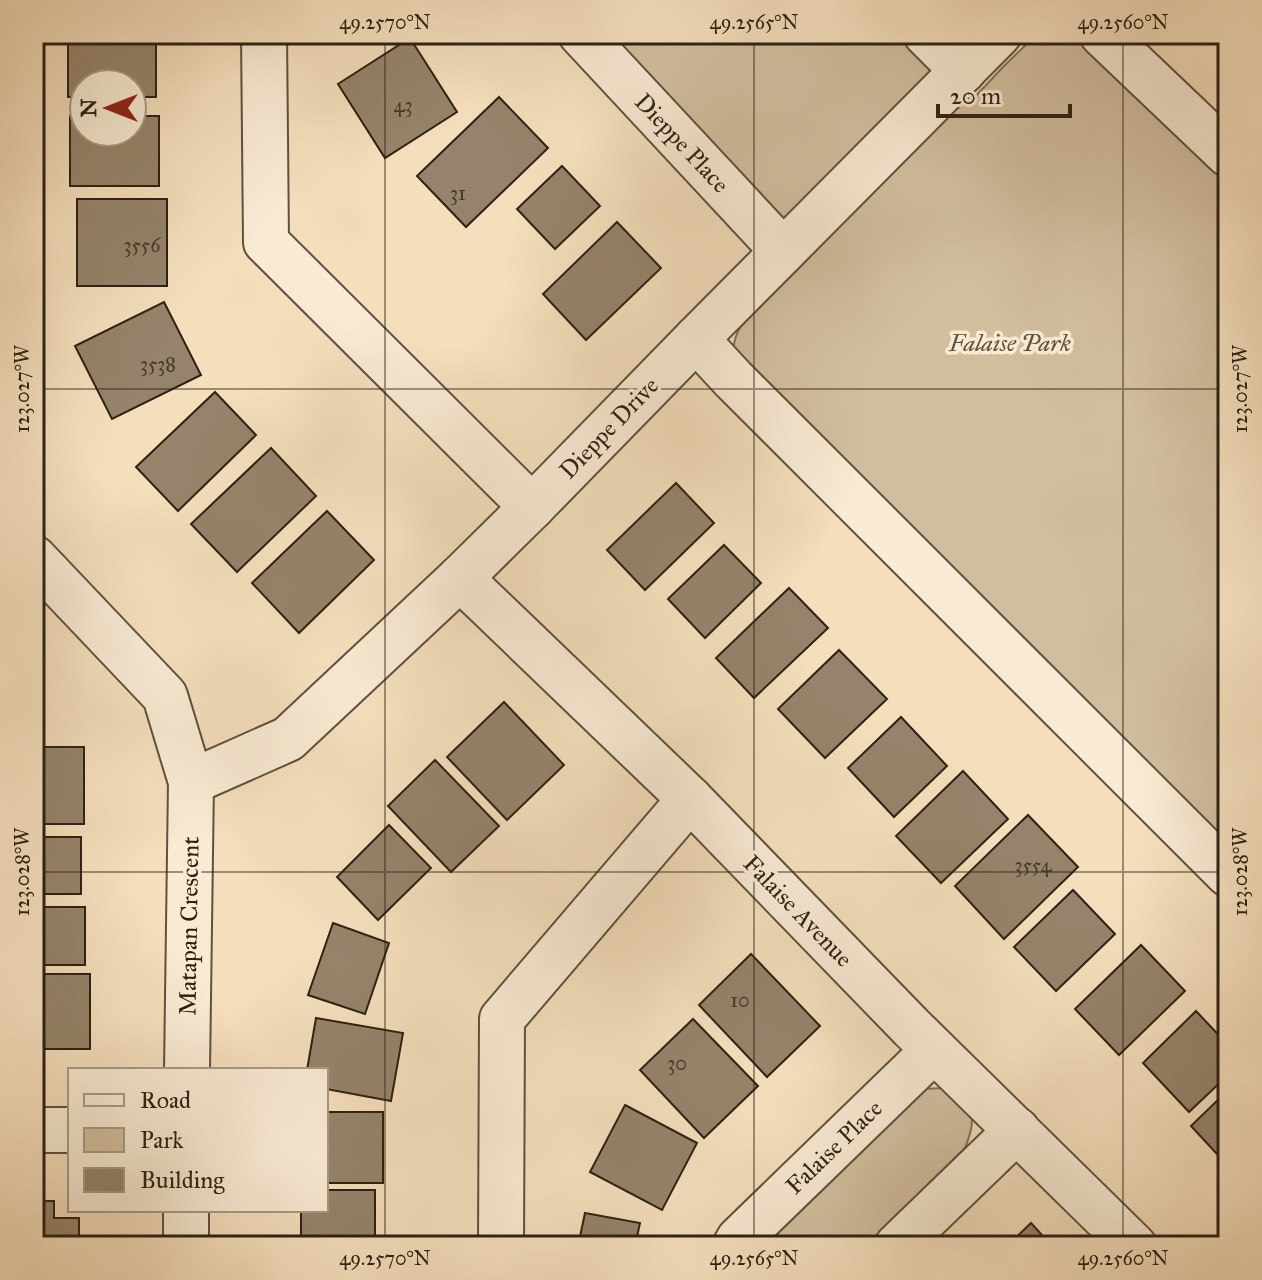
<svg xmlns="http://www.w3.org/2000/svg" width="1262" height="1280" font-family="'IM FELL Great Primer',serif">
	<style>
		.green { fill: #d2be9f; stroke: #807059; stroke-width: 2 }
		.building { fill: #95836b; stroke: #2e2113; stroke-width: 2 }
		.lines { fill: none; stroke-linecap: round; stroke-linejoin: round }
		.minor-casing { stroke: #60503d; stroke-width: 48 }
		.minor { stroke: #f8ead3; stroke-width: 44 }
		.ticks { fill: none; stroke: #2e2113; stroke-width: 2; stroke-opacity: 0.45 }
		.labels { text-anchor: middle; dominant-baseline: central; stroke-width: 7; stroke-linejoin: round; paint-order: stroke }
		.number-label { font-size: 20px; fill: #483a29 }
		.street-label { font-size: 24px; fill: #2e2113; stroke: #f8ead3 }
		.park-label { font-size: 24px; font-style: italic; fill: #5f503d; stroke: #f8ead3 }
		.neatline { fill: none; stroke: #2e2113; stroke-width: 3 }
		.ticks-label { font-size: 20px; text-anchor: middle; fill: #2e2113 }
	</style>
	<rect width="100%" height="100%" fill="#f4debc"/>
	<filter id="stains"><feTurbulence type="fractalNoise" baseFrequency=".0025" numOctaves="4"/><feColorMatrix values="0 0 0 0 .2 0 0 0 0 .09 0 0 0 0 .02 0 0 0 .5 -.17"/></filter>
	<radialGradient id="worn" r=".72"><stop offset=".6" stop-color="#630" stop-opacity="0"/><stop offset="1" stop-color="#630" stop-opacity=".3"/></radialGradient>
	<!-- green -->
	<g class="green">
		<path d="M 594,34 L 905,34 L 972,100 L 1003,67 L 1037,34 L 1081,34 L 1228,160 L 1228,874 L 734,351 C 733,341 736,334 741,326 L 809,258 Z"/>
		<path d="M 943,1088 C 971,1110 980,1111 965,1148 L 866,1246 L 759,1246 L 923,1089 Z"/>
	</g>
	<!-- building -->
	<g class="building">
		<polygon points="68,34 156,34 156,97 132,97 132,84 84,84 84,97 68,97"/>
		<polygon points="410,38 457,112 385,158 338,84"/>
		<polygon points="499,97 548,148 466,227 417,176"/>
		<polygon points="70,116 84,116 84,132 132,132 132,116 159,116 159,186 70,186"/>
		<polygon points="562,166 600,206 555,249 517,209"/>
		<rect x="77" y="199" width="90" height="87"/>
		<polygon points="617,222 661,268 586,340 543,294"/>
		<polygon points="164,302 201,375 112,419 75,346"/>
		<polygon points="215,392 256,435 178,511 136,467"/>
		<polygon points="271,448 316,496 237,572 191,524"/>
		<polygon points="676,483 714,523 645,590 607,550"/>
		<polygon points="327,511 374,560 299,633 252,583"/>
		<polygon points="724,545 761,583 705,638 668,599"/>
		<polygon points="789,588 828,628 754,698 716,658"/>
		<polygon points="839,650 887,699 825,758 778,709"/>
		<polygon points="504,702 564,765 507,820 447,757"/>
		<polygon points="901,717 947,766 894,817 848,768"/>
		<rect x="34" y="747" width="50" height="77"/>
		<polygon points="435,760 499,826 451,872 388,806"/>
		<polygon points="963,771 1008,819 941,883 896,836"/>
		<polygon points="1028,815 1078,867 1004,939 955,886"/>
		<polygon points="389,825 431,868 378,920 337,877"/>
		<rect x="34" y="837" width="47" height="57"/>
		<polygon points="1073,890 1115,934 1056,991 1014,947"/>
		<rect x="34" y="907" width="51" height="58"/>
		<polygon points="333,923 389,943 365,1014 308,995"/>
		<polygon points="1141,945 1185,991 1119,1055 1075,1009"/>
		<polygon points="751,954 820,1026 767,1077 699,1005"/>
		<rect x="34" y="974" width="56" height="75"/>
		<polygon points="1196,1011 1228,1045 1228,1075 1189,1112 1143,1063"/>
		<polygon points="316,1018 403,1033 391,1101 326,1089 326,1070 307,1070"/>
		<polygon points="693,1019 758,1086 704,1138 640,1070"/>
		<polygon points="1228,1090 1228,1166 1191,1126"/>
		<polygon points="625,1105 697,1143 662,1210 590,1172"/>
		<rect x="326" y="1112" width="57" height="71"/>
		<polygon points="326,1190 375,1190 375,1246 301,1246 301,1210 326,1210"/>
		<polygon points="34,1201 54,1201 54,1218 79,1218 79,1246 34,1246"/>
		<polygon points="585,1213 640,1223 635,1246 578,1246"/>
		<polygon points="1031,1223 1052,1246 1007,1246"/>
	</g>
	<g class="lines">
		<!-- minor casing -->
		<g class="minor-casing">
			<g id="minor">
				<polyline points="264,34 266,242 532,507"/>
				<polyline points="581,34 783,251"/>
				<polyline points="926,34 963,71"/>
				<polyline points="1102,34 1228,154"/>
				<polyline points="696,339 733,379 1228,874"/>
				<polyline points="34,558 165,696 191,782 187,1070"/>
				<polyline points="460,578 690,799 911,1027 1134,1246"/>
				<polyline points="191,782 288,739 460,578 532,507 696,339 999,34"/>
				<polyline points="34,1130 70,1130"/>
				<polyline points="186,1210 186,1246"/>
				<polyline points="501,1246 502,1019 690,799"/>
				<polyline points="735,1246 739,1239 934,1050"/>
				<polyline points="897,1246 1017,1130"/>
			</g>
		</g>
		<!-- minor -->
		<use href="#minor" class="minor"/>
	</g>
	<!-- ticks -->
	<path class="ticks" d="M 385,34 L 385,1246M 754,34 L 754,1246M 1123,34 L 1123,1246M 34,389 L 1228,389M 34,872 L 1228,872"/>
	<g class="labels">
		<!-- number labels -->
		<g class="number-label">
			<text x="403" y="105">43</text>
			<text x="458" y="193">31</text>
			<text x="142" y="245">3556</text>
			<text x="158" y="364">3538</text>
			<text x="1033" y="865">3554</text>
			<text x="740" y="1000">10</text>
			<text x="677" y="1063">30</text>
		</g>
		<!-- street labels -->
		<g class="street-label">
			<text transform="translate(682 143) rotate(47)">Dieppe Place</text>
			<text transform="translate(609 428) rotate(-46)">Dieppe Drive</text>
			<text transform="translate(798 911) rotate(46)">Falaise Avenue</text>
			<text transform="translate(189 926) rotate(-89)">Matapan Crescent</text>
			<text transform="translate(834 1147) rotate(-44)">Falaise Place</text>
		</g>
		<!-- park labels -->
		<g class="park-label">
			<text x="1010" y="343">Falaise Park</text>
		</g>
	</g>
	<!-- margin -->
	<rect width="1262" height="1280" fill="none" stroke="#f4debc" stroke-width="88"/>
	<!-- legend -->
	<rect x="68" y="1068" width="260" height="144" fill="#f8ead3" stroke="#a79a86" stroke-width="2"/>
	<rect x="84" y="1094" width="40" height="12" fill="#f8ead3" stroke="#a79a86" stroke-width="2"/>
	<text x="140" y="1108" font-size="24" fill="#2e2113">Road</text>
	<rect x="84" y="1128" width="40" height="24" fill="#d2be9f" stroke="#a79a86" stroke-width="2"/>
	<text x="140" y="1148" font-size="24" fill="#2e2113">Park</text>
	<rect x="84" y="1168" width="40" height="24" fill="#95836b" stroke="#a79a86" stroke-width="2"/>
	<text x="140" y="1188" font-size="24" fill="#2e2113">Building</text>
	<!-- north arrow -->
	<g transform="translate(108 108) rotate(270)"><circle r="38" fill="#f8ead3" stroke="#a79a86" stroke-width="2"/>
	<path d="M0-6L14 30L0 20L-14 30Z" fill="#8f2418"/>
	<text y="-12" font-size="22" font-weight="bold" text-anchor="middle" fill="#2e2113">N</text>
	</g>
	<!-- scale -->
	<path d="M938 104v12h132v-12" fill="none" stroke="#2e2113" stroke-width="4"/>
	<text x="950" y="104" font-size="24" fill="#2e2113" stroke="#f8ead3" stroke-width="6" paint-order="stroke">20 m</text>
	<rect x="44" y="44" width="1174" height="1192" class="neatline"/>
	<g class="ticks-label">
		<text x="385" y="29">49.2570°N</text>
		<text x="754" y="29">49.2565°N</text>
		<text x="1123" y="29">49.2560°N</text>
		<text transform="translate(1240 389) rotate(-90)" y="7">123.027°W</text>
		<text transform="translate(22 389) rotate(-90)" y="7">123.027°W</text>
		<text transform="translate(1240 872) rotate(-90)" y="7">123.028°W</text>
		<text transform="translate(22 872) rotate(-90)" y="7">123.028°W</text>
		<text x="385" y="1265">49.2570°N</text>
		<text x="754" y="1265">49.2565°N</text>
		<text x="1123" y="1265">49.2560°N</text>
	</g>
	<rect width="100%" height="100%" filter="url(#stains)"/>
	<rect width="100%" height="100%" fill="url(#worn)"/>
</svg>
